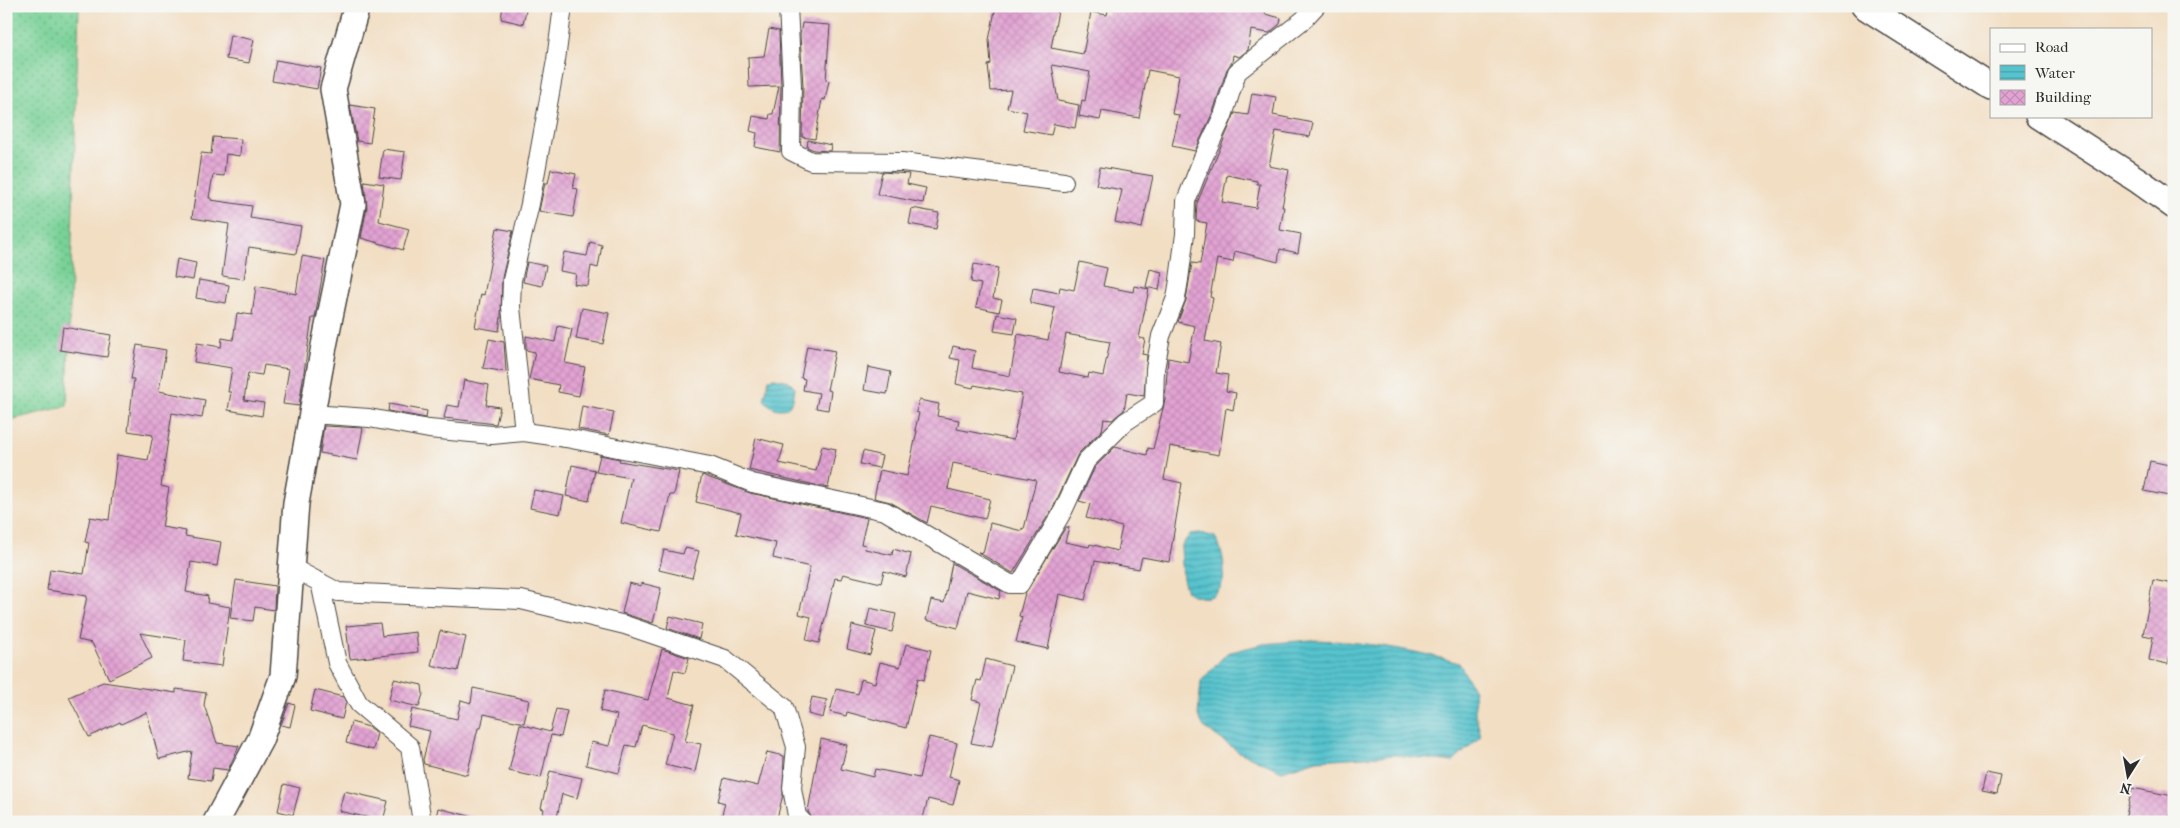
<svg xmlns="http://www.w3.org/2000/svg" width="2180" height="828" font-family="'IM FELL French Canon',serif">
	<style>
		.grass { fill: url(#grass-dots); stroke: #527e61 }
		.water { fill: url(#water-rules); stroke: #40777c }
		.building { fill: url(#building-cross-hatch); fill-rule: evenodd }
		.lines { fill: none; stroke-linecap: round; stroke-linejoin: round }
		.street-casing { stroke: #494642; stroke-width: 20 }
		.secondary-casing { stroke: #494642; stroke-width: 28 }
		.street { stroke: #fff; stroke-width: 18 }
		.secondary { stroke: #fff; stroke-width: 25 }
	</style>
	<defs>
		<pattern id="grass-dots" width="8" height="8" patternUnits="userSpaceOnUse" patternTransform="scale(1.25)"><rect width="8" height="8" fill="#78d197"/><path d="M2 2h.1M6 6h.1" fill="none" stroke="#63aa7b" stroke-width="1.8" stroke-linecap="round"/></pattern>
		<pattern id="water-rules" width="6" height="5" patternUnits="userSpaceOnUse" patternTransform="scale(1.25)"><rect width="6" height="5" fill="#56c3ce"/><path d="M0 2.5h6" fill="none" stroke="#479fa7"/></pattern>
		<pattern id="building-cross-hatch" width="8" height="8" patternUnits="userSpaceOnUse" patternTransform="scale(1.25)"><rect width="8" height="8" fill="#e2a3d3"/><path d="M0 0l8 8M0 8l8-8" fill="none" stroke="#c28cb5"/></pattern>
	</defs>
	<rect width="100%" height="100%" fill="#f6f6f2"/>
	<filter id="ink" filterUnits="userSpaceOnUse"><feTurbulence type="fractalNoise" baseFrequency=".02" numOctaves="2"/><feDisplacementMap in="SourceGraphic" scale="10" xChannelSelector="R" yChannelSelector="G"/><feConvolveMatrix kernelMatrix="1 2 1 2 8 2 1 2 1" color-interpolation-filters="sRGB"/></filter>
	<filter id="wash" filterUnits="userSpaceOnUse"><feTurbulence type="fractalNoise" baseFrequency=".0096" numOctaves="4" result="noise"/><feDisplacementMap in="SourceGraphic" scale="20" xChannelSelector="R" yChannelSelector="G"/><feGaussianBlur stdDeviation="1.12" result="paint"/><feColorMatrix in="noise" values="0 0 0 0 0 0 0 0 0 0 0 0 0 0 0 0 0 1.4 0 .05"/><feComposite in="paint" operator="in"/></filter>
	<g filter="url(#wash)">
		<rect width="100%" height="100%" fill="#f2dec3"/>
		<!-- grass -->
		<polygon class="grass" points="6,6 79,6 67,406 6,421"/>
		<!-- water -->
		<g class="water">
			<path d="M 774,378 L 789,381 L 795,387 L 793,400 L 787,408 C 777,411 771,407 764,400 L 769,379 Z"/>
			<path d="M 1200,533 L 1215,537 C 1231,563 1228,614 1187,592 L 1183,579 L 1181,547 L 1190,534 Z"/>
			<path d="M 1311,640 C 1361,641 1411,649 1459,663 L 1474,690 L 1475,713 L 1481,736 L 1453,762 L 1396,755 L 1317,760 L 1282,771 L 1239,752 L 1204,727 L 1198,716 L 1201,681 L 1227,653 L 1263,644 Z"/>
		</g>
		<g id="blocks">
			<!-- building -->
			<g class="building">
				<polygon points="503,6 527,6 523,24 501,19"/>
				<polygon points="996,6 1059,6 1051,48 1083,54 1091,12 1107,15 1109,6 1253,6 1266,9 1265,14 1281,18 1280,24 1269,33 1251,30 1248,50 1239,57 1233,55 1232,62 1227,69 1213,112 1195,151 1172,146 1179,115 1172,114 1179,76 1148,70 1139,118 1102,111 1100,120 1079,116 1082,100 1085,101 1090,72 1052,65 1058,101 1079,105 1075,128 1054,124 1051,135 1023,130 1027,112 1007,108 1011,90 991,91 988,65 991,64 989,40"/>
				<polygon points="802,23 830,25 826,80 829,81 825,100 822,99 815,139 802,137 803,86 800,35"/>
				<polygon points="769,29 779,31 781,86 780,152 755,147 757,133 750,131 753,116 769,119 770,114 773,114 779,86 749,87 748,57 764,56"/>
				<polygon points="230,35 254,40 249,63 226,59"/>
				<polygon points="276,60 321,68 317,89 272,81"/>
				<path d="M 1252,93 L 1276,97 L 1273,115 L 1313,123 L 1310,137 L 1276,131 L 1269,166 L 1289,170 L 1282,207 L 1284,207 L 1280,230 L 1301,234 L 1298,253 L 1280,249 L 1278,262 L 1235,251 L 1233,262 L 1217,259 L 1210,297 L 1213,298 L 1205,341 L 1221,344 L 1216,373 L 1228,375 L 1226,391 L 1236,393 L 1233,410 L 1226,408 L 1219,455 L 1170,446 L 1164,479 L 1182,483 L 1169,562 L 1142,557 L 1139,569 L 1095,561 L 1085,600 L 1059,594 L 1048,649 L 1016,642 L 1022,617 L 1019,616 L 1025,593 L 1066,527 L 1069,527 L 1065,542 L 1089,547 L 1090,544 L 1117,551 L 1122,527 L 1086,518 L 1090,504 L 1079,501 L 1095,467 L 1115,447 L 1147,455 L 1148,448 L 1153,449 L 1165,400 L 1168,358 L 1188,362 L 1195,326 L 1178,322 L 1186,300 L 1192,263 L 1200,264 L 1207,223 L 1196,221 L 1197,203 L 1235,113 L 1248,115 ZM 1227,175 L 1257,181 L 1257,184 L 1260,184 L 1256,208 L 1222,202 Z"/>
				<polygon points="350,105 375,109 370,143 357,141"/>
				<polygon points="213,137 241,139 240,156 226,154 224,176 213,175 209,198 212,198 211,200 252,206 250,218 301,226 296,254 249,247 244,279 222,276 229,224 192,218 201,153 211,154"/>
				<polygon points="808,140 831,145 830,151 814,150 807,147"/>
				<polygon points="383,149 405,152 401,180 379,177"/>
				<polygon points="1100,167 1153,176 1142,228 1115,222 1122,190 1096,185"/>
				<polygon points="551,169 576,174 573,188 578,189 573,217 539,211 545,183 548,183"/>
				<polygon points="882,172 909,174 907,184 926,188 923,203 877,194"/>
				<polygon points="364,181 384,184 379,221 409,229 403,250 361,238 367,207"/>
				<polygon points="912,208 939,213 936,229 909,224"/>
				<polygon points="497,228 513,231 502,278 501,317 499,331 475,327 481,294 484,295"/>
				<polygon points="590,242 602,245 598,268 591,266 588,286 574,284 576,274 560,271 564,252 587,256"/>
				<polygon points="302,256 325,260 315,318 312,318 299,406 283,404 289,369 264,365 262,375 248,373 244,400 264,403 262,416 228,410 231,392 228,392 232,368 194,362 197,343 221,347 222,338 233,340 237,313 252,315 256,286 296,294"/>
				<polygon points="177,259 196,263 193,280 174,277"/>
				<polygon points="527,262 546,266 542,286 523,282"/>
				<path d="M 1080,262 L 1107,268 L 1103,286 L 1133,292 L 1134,286 L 1149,289 L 1139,338 L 1145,339 L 1142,354 L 1147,355 L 1144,396 L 1127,393 L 1124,410 L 1112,420 L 1104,419 L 1102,430 L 1078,454 L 1054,506 L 1013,573 L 978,552 L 983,553 L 990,523 L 1022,531 L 1022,528 L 1024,529 L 1036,480 L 953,463 L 948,489 L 990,499 L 985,519 L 931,506 L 927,523 L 890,502 L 874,498 L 880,470 L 907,476 L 917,431 L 915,430 L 919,413 L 916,412 L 919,400 L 939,404 L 937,416 L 959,420 L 957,429 L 1013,440 L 1022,394 L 974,385 L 973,388 L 956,384 L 960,360 L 950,358 L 953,346 L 975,351 L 972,368 L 1010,376 L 1018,334 L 1048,340 L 1055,308 L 1030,303 L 1033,288 L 1059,293 L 1060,287 L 1074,290 ZM 1066,334 L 1110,342 L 1103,376 L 1089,373 L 1088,378 L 1059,372 Z"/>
				<polygon points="974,264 998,268 993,298 1002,300 999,312 976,307 981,284 971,282"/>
				<polygon points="1150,269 1162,272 1159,290 1146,287"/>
				<polygon points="199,280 229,285 226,303 196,298"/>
				<polygon points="582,308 609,313 603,344 576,339"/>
				<polygon points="997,314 1017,318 1014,334 994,331"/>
				<polygon points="558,326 572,329 565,363 585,367 579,396 558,392 559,385 529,379 535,352 526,350 526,336 555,342"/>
				<polygon points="63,327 111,335 107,357 60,350"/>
				<polygon points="489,339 504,342 506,372 483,368"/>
				<polygon points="137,345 166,350 159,391 205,400 202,418 172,413 161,486 169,488 162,527 186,531 185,536 221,542 217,566 191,562 186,592 208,596 207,603 230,607 222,666 183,661 186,640 140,633 152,658 109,679 92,643 78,640 87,596 47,590 50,569 84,574 89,543 85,542 90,517 109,520 117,455 148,460 153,435 128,431 134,379 131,379"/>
				<polygon points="807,346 835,351 827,390 831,391 828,410 816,408 819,393 803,390 805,379 801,378"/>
				<polygon points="868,367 891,372 887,394 864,390"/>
				<polygon points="464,380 489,385 486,405 500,407 496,424 444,418 447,405 459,407"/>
				<polygon points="389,404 427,411 426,418 388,411"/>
				<polygon points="582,406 614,412 609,435 578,429"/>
				<polygon points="324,426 363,428 357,460 320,453"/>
				<polygon points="756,438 784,445 779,463 816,471 822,446 836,449 828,488 749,470"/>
				<polygon points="863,451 882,456 879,468 860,464"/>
				<polygon points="600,455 620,459 619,461 679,471 674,495 670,495 661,532 621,523 631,478 596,472"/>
				<polygon points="2150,461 2174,466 2174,497 2144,491"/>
				<polygon points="572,465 595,470 589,501 566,496"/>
				<polygon points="702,475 750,493 867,518 861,544 866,545 865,549 892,555 893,549 911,554 906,577 884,571 881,583 843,574 841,579 835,578 819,643 806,640 811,617 799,614 810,567 773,558 776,543 736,534 741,513 696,502"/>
				<polygon points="534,490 564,496 560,514 530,508"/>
				<polygon points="685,548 699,551 692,578 659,570 664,550 683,554"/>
				<polygon points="952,563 1001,591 999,599 967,591 958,628 926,620 931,600 944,603"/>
				<polygon points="236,580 275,586 274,610 255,607 253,621 230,618"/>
				<polygon points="2153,580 2174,584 2174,636 2168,664 2149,660 2153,637 2143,635"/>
				<polygon points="629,583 641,586 641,583 661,588 653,623 622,613"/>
				<polygon points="870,608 896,614 892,632 866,626"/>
				<polygon points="670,616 702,624 699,639 667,628"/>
				<polygon points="380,623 382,636 416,632 418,652 350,659 346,626"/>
				<polygon points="852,625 876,631 870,655 847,649"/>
				<polygon points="440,631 466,637 458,671 431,665"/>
				<polygon points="906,644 931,650 924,680 918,678 906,728 847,712 846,716 830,712 836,689 858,694 861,679 875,683 880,662 900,667"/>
				<polygon points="662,649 689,658 685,673 674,670 668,698 694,705 685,741 701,744 695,772 665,765 673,733 642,725 636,747 626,745 619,773 586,765 591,742 609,746 617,715 600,711 605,690 648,700"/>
				<polygon points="986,659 1012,666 992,747 971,743 981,702 972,700 977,680 981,681"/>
				<polygon points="394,679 422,685 423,694 419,707 389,700"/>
				<polygon points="103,682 176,693 176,689 206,693 204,705 217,743 239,746 228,770 213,768 211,781 188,778 192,751 159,759 147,712 121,724 120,722 89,737 69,697"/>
				<polygon points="473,688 529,700 524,723 484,714 481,728 478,728 467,775 424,764 423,760 430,731 408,726 412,709 457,719 461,700 471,703"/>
				<polygon points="315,690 343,697 346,702 342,719 310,711"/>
				<polygon points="812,697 827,700 823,718 808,714"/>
				<polygon points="289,703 295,705 290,727 281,725"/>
				<polygon points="556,709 567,711 561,737 551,735 541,778 509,771 520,724 550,732"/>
				<polygon points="351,722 369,727 377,733 373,750 346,743"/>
				<polygon points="929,737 957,743 949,777 959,780 953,805 928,799 922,822 813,822 808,811 821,739 847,745 841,769 873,777 875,769 919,778"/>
				<polygon points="767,752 784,756 783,795 776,822 720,822 725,803 718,801 724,778 758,786"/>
				<polygon points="550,771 582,778 577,798 562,794 556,822 541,822 544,809 541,808"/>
				<polygon points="1986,773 2001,776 1997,794 1982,791"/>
				<polygon points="284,784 300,788 293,815 278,811"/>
				<polygon points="2132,788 2173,796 2168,822 2136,822 2125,820"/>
				<polygon points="344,791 388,801 383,821 339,811"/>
				<polygon points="438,808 473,817 473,822 435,822"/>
			</g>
		</g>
	</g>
	<g filter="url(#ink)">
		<use href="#blocks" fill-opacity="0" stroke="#494642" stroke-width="1"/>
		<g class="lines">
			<!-- street casing -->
			<g class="street-casing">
				<g id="street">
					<polyline points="788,6 792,86 791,151 811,161 902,162 1064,182"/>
					<polyline points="311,414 369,418 429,429 492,435 524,432 566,438 710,466 752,483 885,511 1010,584 1020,584 1063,511 1086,461 1125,422 1154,403 1155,369 1161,336 1176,298 1179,280 1185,234 1186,201 1202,160 1223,116 1237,72 1303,20 1316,6"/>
					<polyline points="524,432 511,307 512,280 530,204 556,60 563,6"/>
					<polyline points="291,567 338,592 521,600 625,625 725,659 784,707 796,747 792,788 797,816 803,822"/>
					<polyline points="320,582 337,663 359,704 410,747 422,822"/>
				</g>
			</g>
			<!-- secondary casing -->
			<g class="secondary-casing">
				<g id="secondary">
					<polyline points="1864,6 1991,87"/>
					<polyline points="2038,116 2139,181 2174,206"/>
					<polyline points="216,822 260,740 283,676 296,503 324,346 353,204 333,89 357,6"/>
				</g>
			</g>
			<!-- street -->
			<use href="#street" class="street"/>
			<!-- secondary -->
			<use href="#secondary" class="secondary"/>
		</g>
	</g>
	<!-- margin -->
	<rect width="2180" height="828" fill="none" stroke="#f6f6f2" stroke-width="25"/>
	<!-- legend -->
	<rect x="1990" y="28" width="162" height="90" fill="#f6f6f2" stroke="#a5a5a2"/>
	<rect x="2000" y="44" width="25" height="8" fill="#ffffff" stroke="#a5a5a2"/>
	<text x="2035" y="52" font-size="15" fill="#2b2b2b">Road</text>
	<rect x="2000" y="65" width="25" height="15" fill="url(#water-rules)" stroke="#a5a5a2"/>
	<text x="2035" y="78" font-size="15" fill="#2b2b2b">Water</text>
	<rect x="2000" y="90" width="25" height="15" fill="url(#building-cross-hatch)" stroke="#a5a5a2"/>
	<text x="2035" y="102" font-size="15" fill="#2b2b2b">Building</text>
	<!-- north arrow -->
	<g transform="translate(2128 776) rotate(191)" stroke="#f6f6f2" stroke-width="4" paint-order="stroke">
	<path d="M0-4L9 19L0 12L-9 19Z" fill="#2b2b2b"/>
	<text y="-8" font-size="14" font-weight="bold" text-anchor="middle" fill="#2b2b2b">N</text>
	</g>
</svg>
